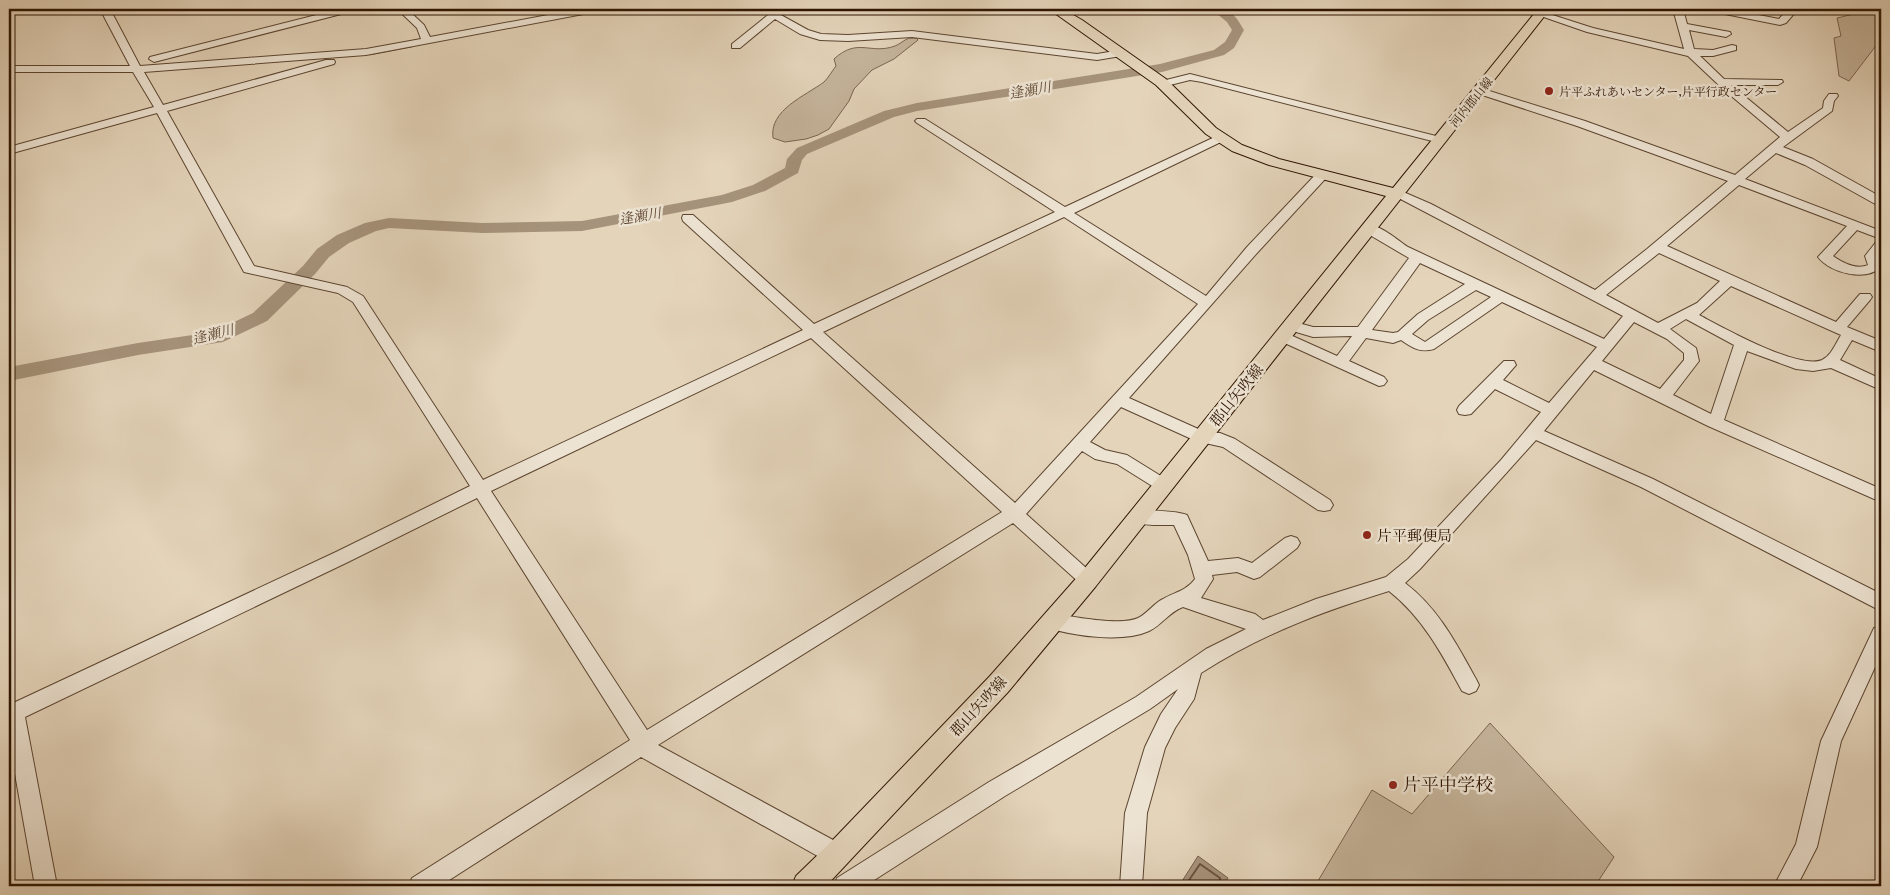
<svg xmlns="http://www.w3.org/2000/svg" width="1890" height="895" font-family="'Libre Caslon Text','Noto Serif JP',serif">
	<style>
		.green { fill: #c5b49b; stroke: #7a644e }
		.water { fill: #a6937b; stroke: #76614b }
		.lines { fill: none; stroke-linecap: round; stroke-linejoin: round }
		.shore { stroke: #6a543e; stroke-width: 2 }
		.stream { stroke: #76614b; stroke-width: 2.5 }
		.river { fill: #a6937b; fill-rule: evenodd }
		.minor-casing { stroke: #5c4530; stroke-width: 2 }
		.major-casing { stroke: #2f1502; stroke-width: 2 }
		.minor { fill: #ede3d2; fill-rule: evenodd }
		.major { fill: #e4d4ba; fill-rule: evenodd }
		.poi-dot { fill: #8f2418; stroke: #ede3d2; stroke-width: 2 }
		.labels { text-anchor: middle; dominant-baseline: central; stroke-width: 5; stroke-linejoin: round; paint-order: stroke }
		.far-poi-label { font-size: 12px; fill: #2f1502; stroke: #ede3d2; text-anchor: start }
		.far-street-label { font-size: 12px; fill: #2f1502; stroke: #ede3d2 }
		.far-water-label { font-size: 14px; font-style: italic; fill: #5f4732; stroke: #ede3d2 }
		.street-label { font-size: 15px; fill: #2f1502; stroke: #ede3d2 }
		.poi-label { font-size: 15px; fill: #2f1502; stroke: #ede3d2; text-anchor: start }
		.near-poi-label { font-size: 18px; fill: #2f1502; stroke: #ede3d2; text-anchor: start }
	</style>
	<rect width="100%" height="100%" fill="#e4d4ba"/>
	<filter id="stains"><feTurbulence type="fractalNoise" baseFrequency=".004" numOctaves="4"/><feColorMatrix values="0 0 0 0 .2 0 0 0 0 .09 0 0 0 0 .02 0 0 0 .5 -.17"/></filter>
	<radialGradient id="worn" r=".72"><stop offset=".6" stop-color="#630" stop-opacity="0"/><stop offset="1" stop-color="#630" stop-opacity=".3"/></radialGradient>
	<!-- green -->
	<g class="green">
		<polygon points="1875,9 1881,11 1881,49 1875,47 1849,81 1839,76 1834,38 1841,36 1837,18"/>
		<path d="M 909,38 L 916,38 L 918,40 L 894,59 L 872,70 L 854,89 L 849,101 L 829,129 L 818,135 L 806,139 L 785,142 L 773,138 C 769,110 805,96 824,82 C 829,77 832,71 836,66 L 834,59 C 858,37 870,55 895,46 C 900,44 904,40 909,38 Z"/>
		<polygon points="1490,723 1614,857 1595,886 1315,886 1372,790 1412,814"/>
	</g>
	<!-- water -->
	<polygon class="water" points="1198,856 1228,878 1223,886 1179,886"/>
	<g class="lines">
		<!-- shore -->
		<polyline class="shore" points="1185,886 1200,864 1220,878 1219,886"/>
		<!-- stream -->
		<polyline class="stream" points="370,54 412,46"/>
		<!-- river -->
		<path class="river" d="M 1211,9 C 1230,8 1235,14 1244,30 L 1234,48 L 1224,55 L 1162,72 L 917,111 L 894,117 L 807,154 L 802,160 L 798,173 L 765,191 L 732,202 L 582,231 L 482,233 L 389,228 L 376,231 L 349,243 L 329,257 L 315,274 L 267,321 L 223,342 L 138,355 L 9,381 L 9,367 L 138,343 L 213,332 L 253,313 L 303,266 L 317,249 L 337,235 L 365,223 L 389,218 L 482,223 L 582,221 L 722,195 L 753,185 L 785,168 L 787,159 L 797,148 L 884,111 L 917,103 L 1160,64 L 1214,50 L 1225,42 L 1232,30 L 1227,22 Z"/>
		<!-- minor casing -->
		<g class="minor-casing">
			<g id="minor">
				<path d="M 100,9 L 110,9 L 140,66 L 366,49 L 421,39 L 417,28 L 397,9 L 407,9 L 424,25 L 430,37 L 580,9 L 599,9 L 594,12 L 366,55 L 144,72 L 163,105 L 326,60 L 334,60 L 335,62 L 334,64 L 167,111 L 254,266 L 347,287 L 363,296 L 483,480 L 803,330 L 683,221 L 682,218 L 683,215 L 693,215 L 814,324 L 1055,212 L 917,123 L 915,121 L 917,119 L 925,119 L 1065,207 L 1217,136 L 1225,136 L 1227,138 L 1225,140 L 1074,213 L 1206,296 L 1247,247 L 1318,172 L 1326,172 L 1328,175 L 1326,178 L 1257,253 L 1129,398 L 1205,432 L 1220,433 L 1235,439 L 1330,500 L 1333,505 L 1330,510 L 1324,511 L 1318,510 L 1223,447 L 1196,441 L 1121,407 L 1090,442 L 1105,450 L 1127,455 L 1169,481 L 1171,485 L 1169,489 L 1163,491 L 1157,489 L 1117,464 L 1095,459 L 1082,451 L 1026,514 L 1094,575 L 1097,580 L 1094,585 L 1088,587 L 1082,585 L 1013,523 L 658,745 L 846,847 L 849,855 L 846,863 L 838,866 L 830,863 L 641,757 L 440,886 L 409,886 L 412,878 L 630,740 L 477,498 L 348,562 L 25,717 L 57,886 L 35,886 L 9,740 L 9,705 L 336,552 L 470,486 L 353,302 L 338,293 L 244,272 L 157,113 L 9,154 L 9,147 L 154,107 L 133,72 L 9,72 L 9,66 L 130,66 ZM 1064,217 L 1198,304 L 1015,503 L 823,332 ZM 811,338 L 1002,512 L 647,730 L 491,491 Z"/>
				<polygon points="340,9 355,9 353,11 154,62 149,59 150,57"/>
				<polygon points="759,9 770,9 808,30 821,34 848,35 912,31 1097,54 1121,50 1126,53 1121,56 1097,60 912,37 848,41 820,40 800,34 775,19 740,48 732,48 732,44 768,15"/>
				<path d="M 1673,9 L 1683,9 L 1687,24 L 1730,32 L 1731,34 L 1726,37 L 1689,30 L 1694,49 L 1713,50 L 1732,45 L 1736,46 L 1736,50 L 1713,56 L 1700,56 L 1724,79 L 1782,80 L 1783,82 L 1778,85 L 1731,85 L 1788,132 L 1823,108 L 1824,101 L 1829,94 L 1837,94 L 1838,96 L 1834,101 L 1832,111 L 1783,147 L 1813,159 L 1881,197 L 1881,206 L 1877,205 L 1805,165 L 1776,153 L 1745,179 L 1881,231 L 1881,239 L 1857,230 L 1833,256 C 1843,263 1856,270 1868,265 L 1865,256 L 1876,242 L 1881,241 L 1881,253 L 1879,256 L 1881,267 C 1866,282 1830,273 1818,257 L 1847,226 L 1739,185 L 1667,246 L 1836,322 L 1860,294 L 1870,294 L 1872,297 L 1870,300 L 1847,327 L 1881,341 L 1881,352 L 1852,340 L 1840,360 L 1881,379 L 1881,390 L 1831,368 L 1813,371 L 1796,369 L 1747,351 L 1724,420 L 1881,489 L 1881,502 L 1708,426 L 1594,370 L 1544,431 L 1653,479 L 1881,594 L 1881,611 L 1641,487 L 1536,440 L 1420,569 L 1405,583 C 1438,608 1456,643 1476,679 L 1479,685 L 1476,691 L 1469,694 L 1462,691 C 1442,654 1423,618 1389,591 C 1321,612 1262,634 1201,673 L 1194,699 L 1175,728 L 1165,748 L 1147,813 L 1142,886 L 1120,886 L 1125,813 L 1145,747 L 1161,714 L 1178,689 L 1150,709 L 1005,796 L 865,886 L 834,886 L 837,878 L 989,782 L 1136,697 L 1206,649 L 1246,629 L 1183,607 C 1169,612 1162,625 1149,631 C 1123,643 1072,636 1046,627 L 1044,621 L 1046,615 L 1053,613 C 1072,617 1122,626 1138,618 C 1147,614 1153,604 1163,599 C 1175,592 1186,591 1195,579 L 1188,555 L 1174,525 C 1160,525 1146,526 1132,522 L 1129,517 L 1132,512 C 1141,509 1178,511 1187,515 L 1208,561 L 1238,558 L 1252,563 L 1285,538 L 1291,536 L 1297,538 L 1300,543 L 1297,548 L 1260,577 L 1254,579 L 1237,572 L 1212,575 L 1213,579 L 1201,598 L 1255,614 L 1263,620 L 1316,599 L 1386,577 L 1408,559 L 1501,460 L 1541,412 L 1495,389 L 1471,414 L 1465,415 L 1459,414 L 1457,410 L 1459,406 L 1504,361 L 1514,361 L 1516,365 L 1503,380 L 1549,403 L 1597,347 L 1502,302 L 1434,349 C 1420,353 1413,348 1401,340 L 1393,343 L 1366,338 L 1349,361 L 1384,377 L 1387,381 L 1384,385 L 1379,386 L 1278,340 L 1276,337 L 1278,334 L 1288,334 L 1337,356 L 1352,336 L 1313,337 L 1286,329 L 1284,326 L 1286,323 L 1291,321 L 1313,327 L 1358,327 L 1409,258 L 1363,231 L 1362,228 L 1363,225 C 1378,222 1396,239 1408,247 L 1604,339 L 1623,316 L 1391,194 L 1397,190 L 1401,191 L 1431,204 L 1595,290 L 1647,249 L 1728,181 L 1577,126 L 1476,93 L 1475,91 L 1480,88 L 1585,121 L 1735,175 L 1780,137 L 1723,89 L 1688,56 L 1587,32 L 1535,14 L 1540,11 L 1593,28 L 1684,49 ZM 1659,253 L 1720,281 L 1697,303 L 1658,323 L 1606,295 ZM 1420,263 L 1465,284 L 1418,314 L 1398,332 L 1393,333 L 1372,330 ZM 1731,286 L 1841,335 C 1836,343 1831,356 1822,360 C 1798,370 1722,327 1699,315 ZM 1476,290 L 1491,297 L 1425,342 L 1412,334 L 1428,320 ZM 1686,319 L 1734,345 L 1711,414 L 1673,395 L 1699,361 L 1696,348 L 1670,329 ZM 1634,322 L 1667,339 L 1684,353 L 1684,360 L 1660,389 L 1602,361 Z"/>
				<polygon points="1710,9 1728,9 1779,19 1788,9 1798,9 1786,23 1780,25 1715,12"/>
				<polygon points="1190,74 1444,138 1446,140 1440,143 1202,82 1190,80 1162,87 1157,84 1158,82"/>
				<polygon points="1881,626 1881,654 1841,741 1817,847 1797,886 1774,886 1796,844 1821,741 1874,628"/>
			</g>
		</g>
		<!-- major casing -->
		<g class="major-casing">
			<polygon id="major" points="1049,9 1063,9 1082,20 1166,79 1216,128 1242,145 1279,159 1393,188 1538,9 1550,9 1096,586 1008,692 826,886 792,886 796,876 828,845 990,676 1080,574 1386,196 1269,165 1232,151 1206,134 1156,85"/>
		</g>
		<!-- minor -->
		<use href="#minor" class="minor"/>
		<!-- major -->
		<use href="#major" class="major"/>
	</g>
	<!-- markers -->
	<g class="poi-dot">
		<circle cx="1549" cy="91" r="5"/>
		<circle cx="1367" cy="535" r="5"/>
		<circle cx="1393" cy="785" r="5"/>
	</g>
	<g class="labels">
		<!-- far-poi labels -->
		<g class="far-poi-label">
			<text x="1559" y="91">片平ふれあいセンター,片平行政センター</text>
		</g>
		<!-- far-street labels -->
		<g class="far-street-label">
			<text transform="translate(1471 102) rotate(-51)">河内郡山線</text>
		</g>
		<!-- far-water labels -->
		<g class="far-water-label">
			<text transform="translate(1030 90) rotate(-10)">逢瀬川</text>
			<text transform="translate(640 216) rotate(-9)">逢瀬川</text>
			<text transform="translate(213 334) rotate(-14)">逢瀬川</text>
		</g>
		<!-- street labels -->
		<g class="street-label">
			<text transform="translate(1236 395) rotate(-51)">郡山矢吹線</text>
			<text transform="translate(978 706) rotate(-47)">郡山矢吹線</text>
		</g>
		<!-- poi labels -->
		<g class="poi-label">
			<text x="1377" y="535">片平郵便局</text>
		</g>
		<!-- near-poi labels -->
		<g class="near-poi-label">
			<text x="1403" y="785">片平中学校</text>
		</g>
	</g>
	<!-- margin -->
	<rect width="1890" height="895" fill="none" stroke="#e4d4ba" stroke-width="30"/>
	<rect x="10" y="10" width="1870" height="875" fill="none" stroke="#2f1502" stroke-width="2.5"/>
	<rect x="15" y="15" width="1860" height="865" fill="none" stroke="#2f1502"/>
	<rect width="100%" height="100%" filter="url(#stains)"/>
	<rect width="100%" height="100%" fill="url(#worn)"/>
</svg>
